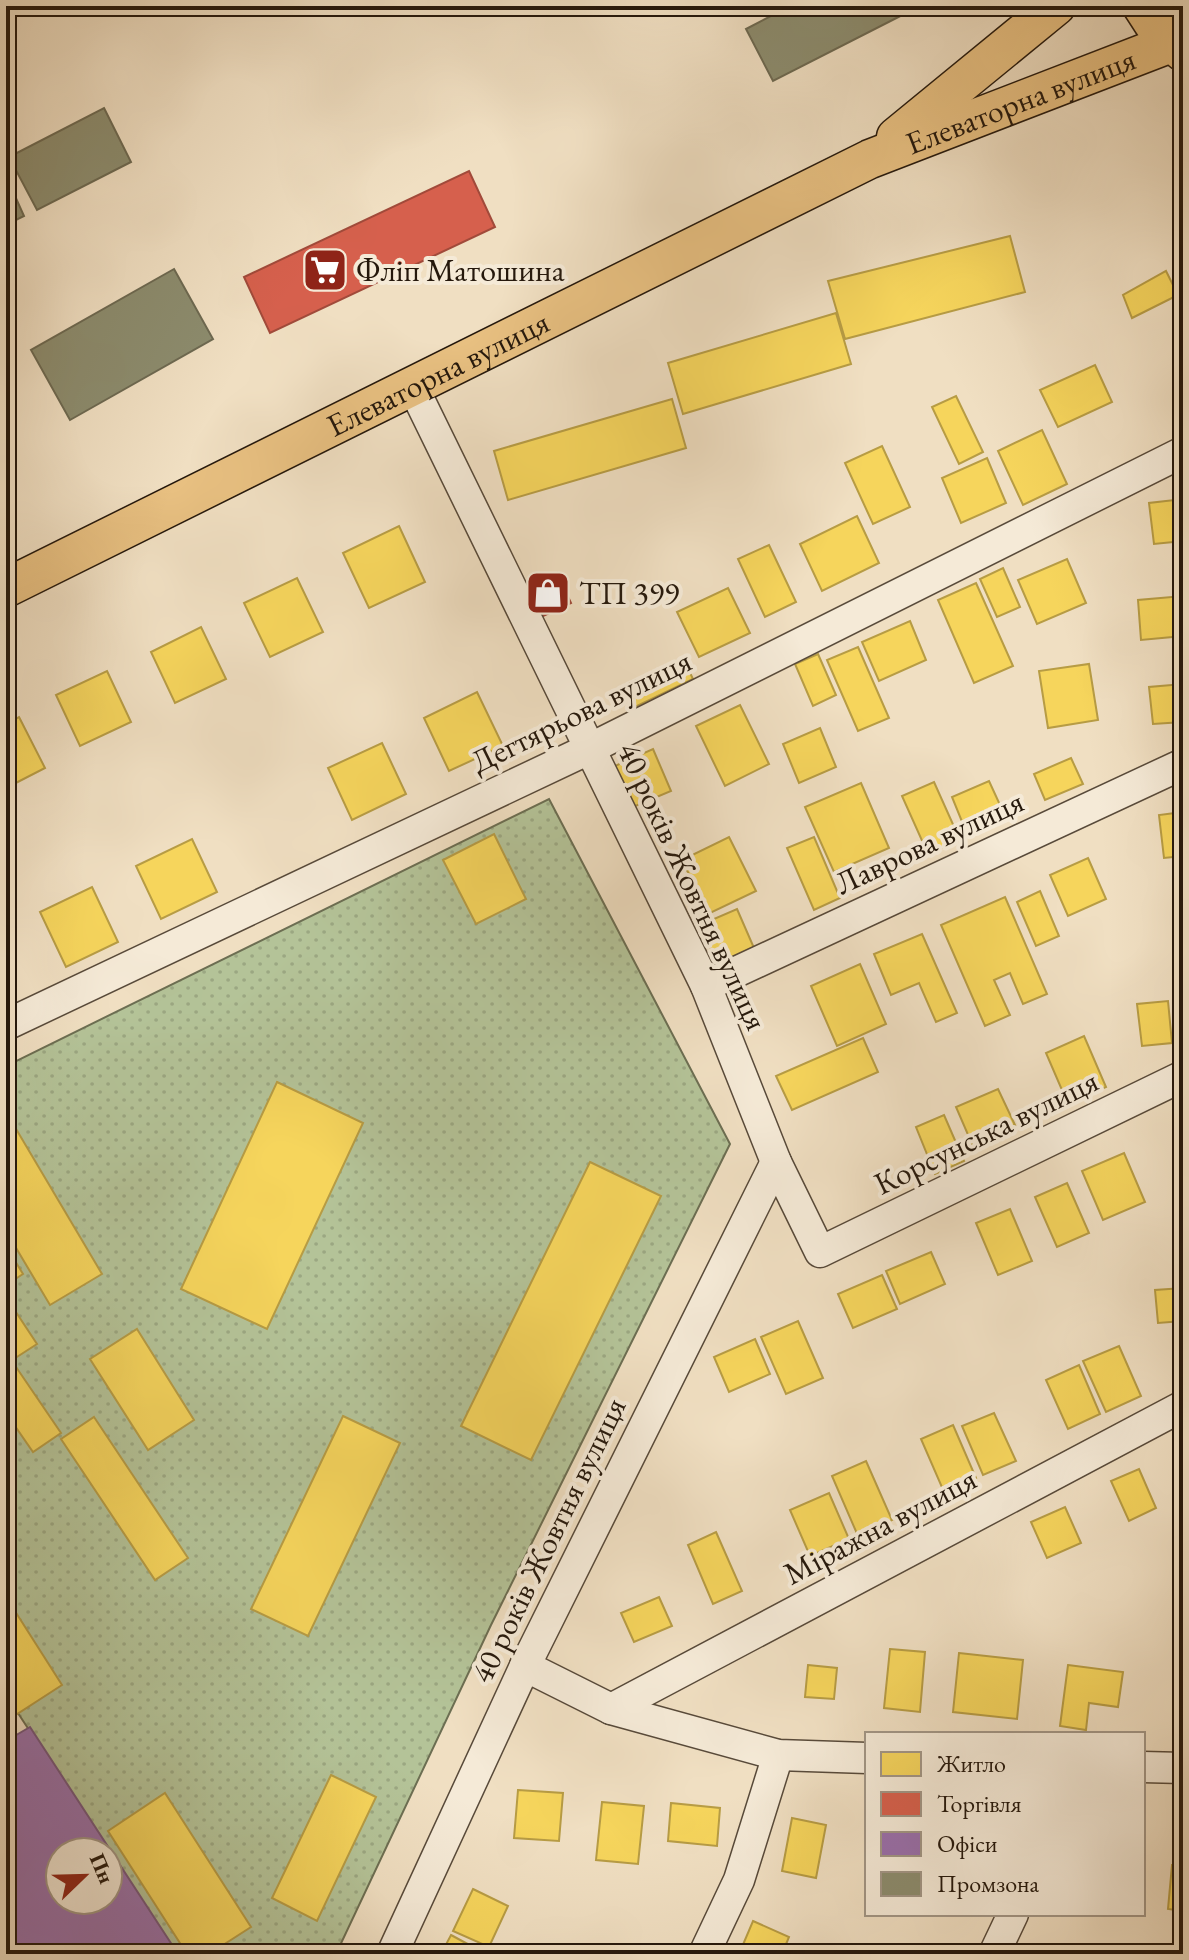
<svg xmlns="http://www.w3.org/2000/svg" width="1189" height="1960" font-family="'EB Garamond',serif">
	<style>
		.grass { fill: url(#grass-dots); stroke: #6c6e52; stroke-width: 2 }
		.homes { fill: #f6d55c; stroke: #b79c44; stroke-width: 2 }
		.shops { fill: #d6604d; stroke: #a14a3a; stroke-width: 2 }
		.offices { fill: #9970ab; stroke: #76567b; stroke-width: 2; fill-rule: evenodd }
		.industry { fill: #8c8c6e; stroke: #6d6951; stroke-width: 2 }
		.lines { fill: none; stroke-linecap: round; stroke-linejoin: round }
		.minor-casing { stroke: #584a3a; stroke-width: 33 }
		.major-casing { stroke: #25180c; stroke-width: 41 }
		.minor { stroke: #f5ead7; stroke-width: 30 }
		.major { stroke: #e8c081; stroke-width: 38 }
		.labels { text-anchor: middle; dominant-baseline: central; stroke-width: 8; stroke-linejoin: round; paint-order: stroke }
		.street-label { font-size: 32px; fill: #25180c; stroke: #f5ead7 }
		.poi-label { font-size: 32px; fill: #25180c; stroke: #f5ead7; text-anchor: start }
	</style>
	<defs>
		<pattern id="grass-dots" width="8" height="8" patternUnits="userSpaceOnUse" patternTransform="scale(2)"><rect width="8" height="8" fill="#b4c398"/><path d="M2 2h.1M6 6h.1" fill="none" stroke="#9ba782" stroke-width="1.8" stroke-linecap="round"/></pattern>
	</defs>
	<rect width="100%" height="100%" fill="#f0dfc2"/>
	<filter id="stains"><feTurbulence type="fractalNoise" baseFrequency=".0025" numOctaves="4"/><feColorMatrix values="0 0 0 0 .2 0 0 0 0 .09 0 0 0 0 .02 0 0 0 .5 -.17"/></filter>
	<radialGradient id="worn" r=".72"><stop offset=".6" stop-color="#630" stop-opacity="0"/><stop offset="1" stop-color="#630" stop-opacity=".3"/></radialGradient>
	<!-- grass -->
	<polygon class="grass" points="549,799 730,1144 491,1625 336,1954 177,1954 6,1695 6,1066"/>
	<!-- homes -->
	<g class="homes">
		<polygon points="1010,236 1025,292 845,339 828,281"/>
		<polygon points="1166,271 1178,295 1132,318 1123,295"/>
		<polygon points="836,313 851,364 683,414 668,363"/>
		<polygon points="1095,365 1112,402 1058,427 1040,390"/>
		<polygon points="956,396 983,452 959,464 932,407"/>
		<polygon points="672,399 686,448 508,500 494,451"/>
		<polygon points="1042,430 1067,484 1023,505 998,451"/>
		<polygon points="882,446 910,507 873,524 845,463"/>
		<polygon points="987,458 1006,503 961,523 942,478"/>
		<polygon points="1183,499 1183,541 1154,544 1149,503"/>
		<polygon points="857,516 879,563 822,591 800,544"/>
		<polygon points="399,526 425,582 369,608 343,553"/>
		<polygon points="769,545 796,602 765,617 738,559"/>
		<polygon points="1067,559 1086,603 1037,624 1018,580"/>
		<polygon points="1003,568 1020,607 997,617 980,579"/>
		<polygon points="297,578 323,632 270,657 244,603"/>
		<polygon points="976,583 1013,666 974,683 938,600"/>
		<polygon points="728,588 750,633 699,657 677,612"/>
		<polygon points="1183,596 1183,636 1141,640 1138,600"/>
		<polygon points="910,621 926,660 879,681 862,642"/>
		<polygon points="201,627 226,679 175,703 151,652"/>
		<polygon points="858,647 889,718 858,731 827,660"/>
		<polygon points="818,654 836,695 813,706 795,664"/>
		<polygon points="683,658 693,679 635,707 625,685"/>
		<polygon points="1089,664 1098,720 1048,728 1039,671"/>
		<polygon points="107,671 131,722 80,746 56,695"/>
		<polygon points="1183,684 1183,722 1153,724 1149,687"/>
		<polygon points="477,692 503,746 449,771 424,718"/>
		<polygon points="740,705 769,764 725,786 696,726"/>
		<polygon points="19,717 45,768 6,788 6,724"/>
		<polygon points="820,728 836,767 799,783 783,744"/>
		<polygon points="382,743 406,794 352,820 328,768"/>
		<polygon points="653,749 671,791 633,807 615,766"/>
		<polygon points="1071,758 1083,784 1045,800 1034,774"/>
		<polygon points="989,781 1006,818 967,834 952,797"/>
		<polygon points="934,782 960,840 928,854 902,796"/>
		<polygon points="861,783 889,848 834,872 805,807"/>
		<polygon points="1183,812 1183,856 1164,858 1159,815"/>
		<polygon points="494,834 526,899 476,924 443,860"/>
		<polygon points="729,837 756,891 708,914 682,860"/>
		<polygon points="814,837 840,898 814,910 787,848"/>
		<polygon points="192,839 217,892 161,919 136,866"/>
		<polygon points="1088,858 1106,899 1068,916 1050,875"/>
		<polygon points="92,887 118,942 66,967 40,912"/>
		<polygon points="1040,891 1059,936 1036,946 1017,902"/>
		<polygon points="1005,897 1047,994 1023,1004 1010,973 994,980 1010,1015 985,1026 941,925"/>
		<polygon points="1183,900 1183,941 1179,942 1176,901"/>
		<polygon points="737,909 754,948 717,964 700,925"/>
		<polygon points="922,934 957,1013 936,1022 919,983 891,995 874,954"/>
		<polygon points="860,964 886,1024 837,1046 811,986"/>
		<polygon points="1168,1001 1172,1043 1142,1046 1137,1004"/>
		<polygon points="1084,1036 1106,1087 1068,1104 1046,1053"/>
		<polygon points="863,1038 878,1072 792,1110 776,1076"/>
		<polygon points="277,1082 363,1123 267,1329 181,1289"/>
		<polygon points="998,1089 1015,1125 972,1144 956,1107"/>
		<polygon points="6,1112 102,1274 50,1305 6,1231"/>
		<polygon points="944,1115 964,1161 935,1174 916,1127"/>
		<polygon points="1124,1153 1145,1202 1103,1220 1082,1171"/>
		<polygon points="590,1162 661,1196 531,1460 461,1426"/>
		<polygon points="1067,1183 1089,1233 1057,1247 1035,1197"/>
		<polygon points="1010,1209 1032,1261 998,1275 976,1223"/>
		<polygon points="6,1246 23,1274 6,1285"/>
		<polygon points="931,1252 945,1284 900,1304 886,1271"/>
		<polygon points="882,1275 897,1309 853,1328 838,1294"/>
		<polygon points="1183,1288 1183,1321 1158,1323 1155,1290"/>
		<polygon points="6,1297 37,1344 6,1364"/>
		<polygon points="798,1321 823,1378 786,1394 761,1337"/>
		<polygon points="137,1329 194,1420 148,1450 90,1359"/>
		<polygon points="755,1339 770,1374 729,1392 714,1357"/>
		<polygon points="1119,1346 1141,1396 1106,1412 1083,1361"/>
		<polygon points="14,1364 61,1433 33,1452 6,1413 6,1370"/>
		<polygon points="1079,1365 1100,1414 1068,1429 1046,1380"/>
		<polygon points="994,1413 1016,1461 983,1475 962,1426"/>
		<polygon points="343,1416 400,1443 308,1636 251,1609"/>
		<polygon points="94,1417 188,1558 155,1580 61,1439"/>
		<polygon points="953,1425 976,1478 944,1492 921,1439"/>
		<polygon points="866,1461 892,1520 858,1536 832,1476"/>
		<polygon points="1139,1469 1156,1508 1129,1521 1111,1481"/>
		<polygon points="829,1493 849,1539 810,1556 790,1510"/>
		<polygon points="1065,1507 1081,1543 1047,1558 1031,1522"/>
		<polygon points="716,1532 742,1591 713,1604 688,1545"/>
		<polygon points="6,1597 62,1685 14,1716 6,1702"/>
		<polygon points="659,1597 672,1626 634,1642 621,1613"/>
		<polygon points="890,1649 925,1652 920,1712 884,1708"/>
		<polygon points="959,1653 1023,1660 1017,1719 953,1712"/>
		<polygon points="808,1665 837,1668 834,1699 805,1697"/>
		<polygon points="1068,1665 1123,1672 1118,1707 1089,1703 1086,1730 1060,1726"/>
		<polygon points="331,1775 376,1797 317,1921 272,1898"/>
		<polygon points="518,1790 563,1793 559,1841 514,1838"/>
		<polygon points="165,1793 251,1927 209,1954 187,1954 108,1831"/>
		<polygon points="602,1802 644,1806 638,1864 596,1860"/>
		<polygon points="671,1803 720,1808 717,1846 668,1841"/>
		<polygon points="792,1818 826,1825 816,1878 782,1871"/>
		<polygon points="49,1832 62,1852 60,1900 89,1900 6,1954 6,1860"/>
		<polygon points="1172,1865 1183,1866 1183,1911 1168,1909"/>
		<polygon points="473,1889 508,1906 489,1947 453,1931"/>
		<polygon points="753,1921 789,1937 782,1954 739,1954"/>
		<polygon points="451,1935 486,1954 441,1954"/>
	</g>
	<!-- shops -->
	<g class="shops">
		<polygon points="469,171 495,227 270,333 244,277"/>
		<polygon points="557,573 571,603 539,618 525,588"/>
	</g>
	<!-- offices -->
	<path class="offices" d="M 30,1727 L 178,1954 L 6,1954 L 6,1741 ZM 60,1852 L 108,1852 L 108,1900 L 60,1900 Z"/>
	<!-- industry -->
	<g class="industry">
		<polygon points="790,6 920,6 773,81 746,29"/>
		<polygon points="104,108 131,162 37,210 9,157"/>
		<polygon points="6,176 24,216 6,225"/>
		<polygon points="174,269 213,339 70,420 31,350"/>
	</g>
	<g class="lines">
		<!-- minor casing -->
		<g class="minor-casing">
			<g id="minor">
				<polyline points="412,385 706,986 776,1162 820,1252 1183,1076"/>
				<polyline points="706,986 1183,764"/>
				<polyline points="6,1025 589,749 1183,452"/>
				<polyline points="525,1666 611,1709 778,1755 867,1758"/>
				<polyline points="611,1709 1183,1406"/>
				<polyline points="1143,1767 1183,1768"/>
				<polyline points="392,1954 525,1666 776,1162"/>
				<polyline points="704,1954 739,1880 778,1755"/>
				<polyline points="994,1954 1013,1914"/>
			</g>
		</g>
		<!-- major casing -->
		<g class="major-casing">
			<g id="major">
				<polyline points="1142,6 1153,23 1183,52"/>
				<polyline points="896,137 1056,6"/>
				<path id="s1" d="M 6,588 L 870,159 L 1171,43"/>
			</g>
		</g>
		<!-- minor -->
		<use href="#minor" class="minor"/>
		<!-- major -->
		<use href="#major" class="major"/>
	</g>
	<!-- icons -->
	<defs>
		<g id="supermarket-square" transform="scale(2.3)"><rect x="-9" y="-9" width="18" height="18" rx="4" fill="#8f2418" stroke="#f5ead7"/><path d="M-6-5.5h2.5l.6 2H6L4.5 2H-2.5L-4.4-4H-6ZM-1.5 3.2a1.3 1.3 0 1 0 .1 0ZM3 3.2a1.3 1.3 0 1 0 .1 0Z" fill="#fff"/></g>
		<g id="shop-square" transform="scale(2.3)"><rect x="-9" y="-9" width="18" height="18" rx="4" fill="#8f2418" stroke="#f5ead7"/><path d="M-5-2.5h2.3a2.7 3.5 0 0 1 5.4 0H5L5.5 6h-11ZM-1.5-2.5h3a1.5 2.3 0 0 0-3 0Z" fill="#fff"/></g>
	</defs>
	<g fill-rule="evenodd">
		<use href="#supermarket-square" x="325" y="270"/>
		<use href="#shop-square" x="548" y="593"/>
	</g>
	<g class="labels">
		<!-- street labels -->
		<g class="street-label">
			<text stroke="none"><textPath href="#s1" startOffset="1126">Елеваторна вулиця</textPath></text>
			<text stroke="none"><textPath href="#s1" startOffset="482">Елеваторна вулиця</textPath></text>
			<text transform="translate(581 711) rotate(-26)">Дегтярьова вулиця</text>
			<text transform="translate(929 842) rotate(-25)">Лаврова вулиця</text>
			<text transform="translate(693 886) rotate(65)">40 років Жовтня вулиця</text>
			<text transform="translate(986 1132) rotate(-26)">Корсунська вулиця</text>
			<text transform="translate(880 1526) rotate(-28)">Міражна вулиця</text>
			<text transform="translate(548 1540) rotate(-64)">40 років Жовтня вулиця</text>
		</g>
		<!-- poi labels -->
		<g class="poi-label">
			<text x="356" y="270">Фліп Матошина</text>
			<text x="579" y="593">ТП 399</text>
		</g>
	</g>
	<!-- margin -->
	<rect width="1189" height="1960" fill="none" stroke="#f0dfc2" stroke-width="32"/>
	<rect x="8" y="8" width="1173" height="1944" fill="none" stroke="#25180c" stroke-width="4"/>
	<rect x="16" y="16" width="1157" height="1928" fill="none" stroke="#25180c" stroke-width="2"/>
	<!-- legend -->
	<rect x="865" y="1732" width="280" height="184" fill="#f5ead7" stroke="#a29686" stroke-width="2"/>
	<rect x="881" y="1752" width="40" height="24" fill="#f6d55c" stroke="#a29686" stroke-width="2"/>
	<text x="937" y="1772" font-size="24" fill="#25180c">Житло</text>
	<rect x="881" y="1792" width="40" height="24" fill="#d6604d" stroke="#a29686" stroke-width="2"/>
	<text x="937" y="1812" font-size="24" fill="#25180c">Торгівля</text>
	<rect x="881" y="1832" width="40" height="24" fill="#9970ab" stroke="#a29686" stroke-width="2"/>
	<text x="937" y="1852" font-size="24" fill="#25180c">Офіси</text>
	<rect x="881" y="1872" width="40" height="24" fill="#8c8c6e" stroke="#a29686" stroke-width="2"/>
	<text x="937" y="1892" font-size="24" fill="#25180c">Промзона</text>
	<!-- north arrow -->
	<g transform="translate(84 1876) rotate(67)"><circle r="38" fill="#f5ead7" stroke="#a29686" stroke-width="2"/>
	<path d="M0-6L14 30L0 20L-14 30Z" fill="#8f2418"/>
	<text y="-12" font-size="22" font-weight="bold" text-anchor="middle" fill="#25180c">Пн</text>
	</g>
	<rect width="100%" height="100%" filter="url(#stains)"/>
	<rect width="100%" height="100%" fill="url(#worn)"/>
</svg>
